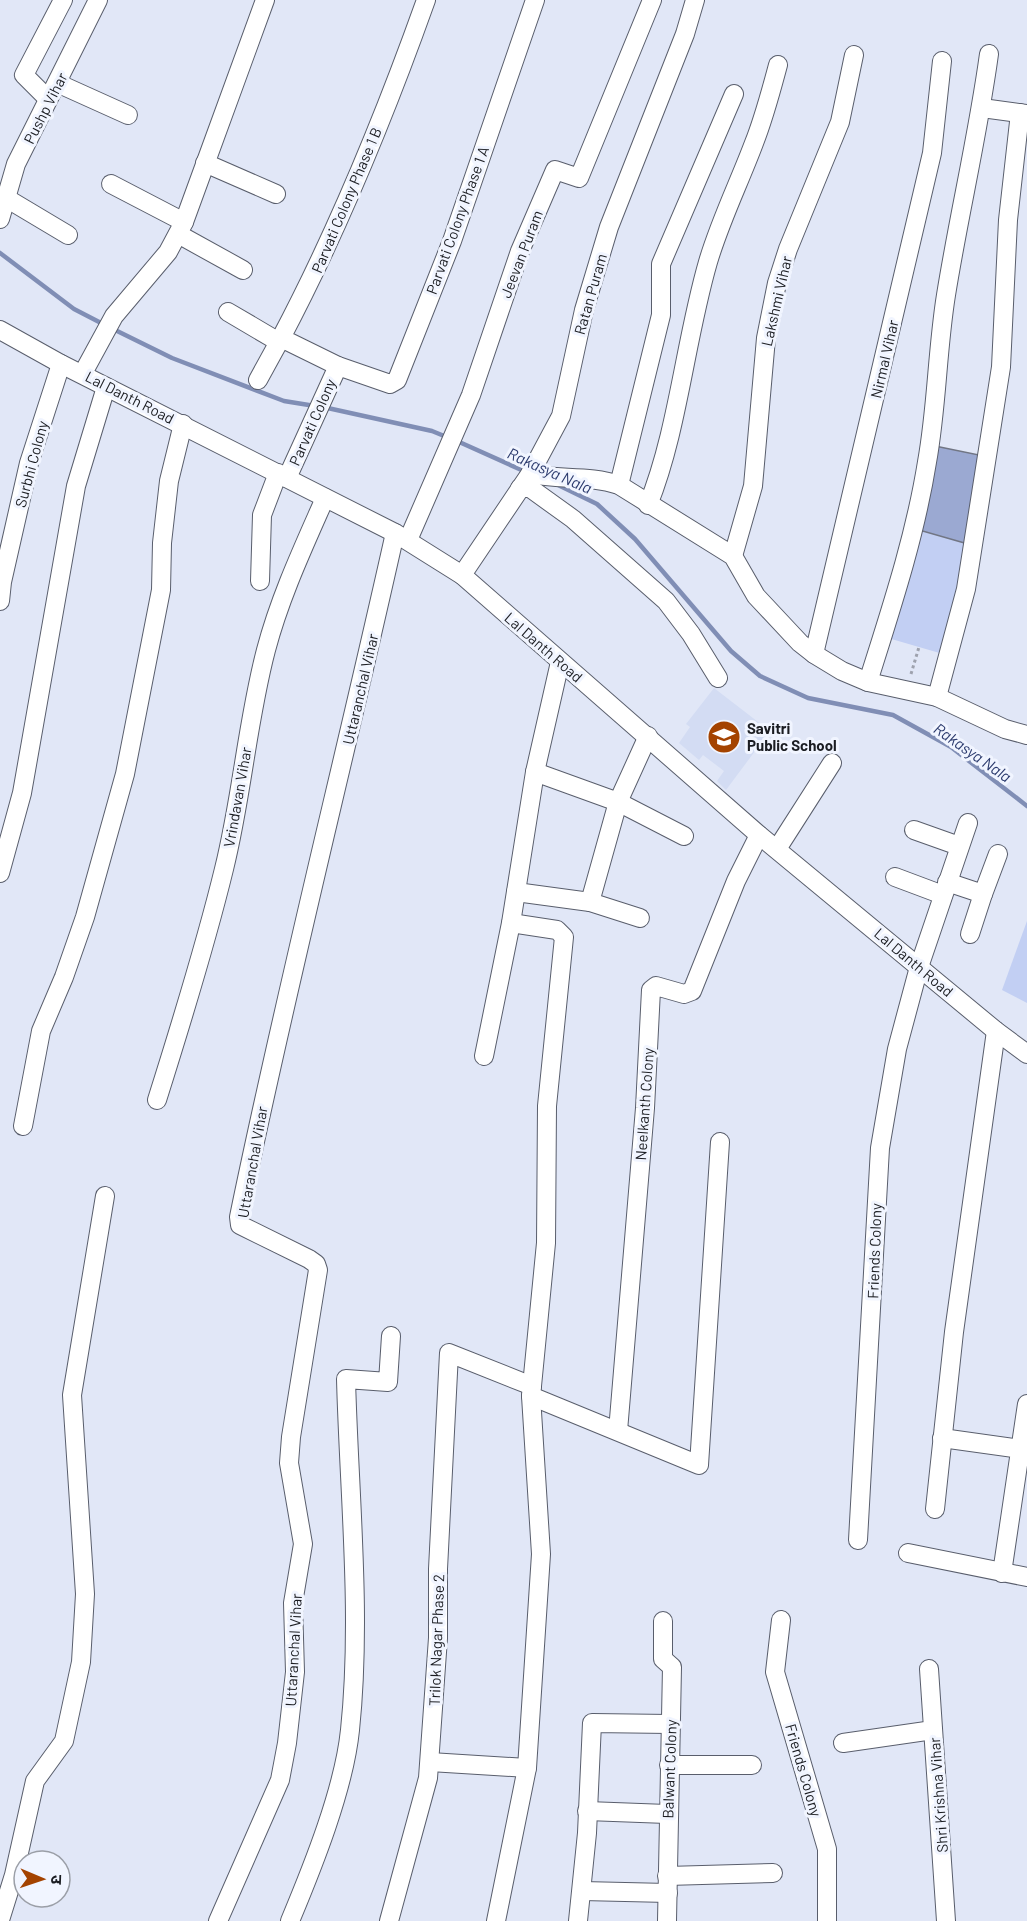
<svg xmlns="http://www.w3.org/2000/svg" width="1027" height="1921" font-family="Barlow,'Noto Sans Devanagari',sans-serif">
	<style>
		.built { fill: #d3dcf3 }
		.green { fill: #c2cff3 }
		.lines { fill: none; stroke-linecap: round; stroke-linejoin: round }
		.stream { stroke: #808eb5; stroke-width: 4.5 }
		.building { fill: #9ba9d2; stroke: #717684; stroke-width: 1.5 }
		.minor-casing { stroke: #595e6c; stroke-width: 20 }
		.path { stroke: #9ea2ae; stroke-width: 3; stroke-dasharray: 3 3; stroke-linecap: butt }
		.minor { stroke: #fff; stroke-width: 18 }
		.labels { text-anchor: middle; dominant-baseline: central; stroke-width: 6; stroke-linejoin: round; paint-order: stroke }
		.street-label { font-size: 15px; fill: #1b1d22; stroke: #f1f5ff }
		.poi-label { font-size: 15px; font-weight: bold; fill: #1b1d22; stroke: #f1f5ff; text-anchor: start }
		.water-label { font-size: 16px; font-style: italic; fill: #2c3b6e; stroke: #f1f5ff }
	</style>
	<rect width="100%" height="100%" fill="#e1e7f7"/>
	<!-- built -->
	<polygon class="built" points="714,688 770,731 726,790 717,781 724,771 703,755 699,760 679,743 690,727 686,724"/>
	<!-- green -->
	<g class="green">
		<polygon points="919,530 968,544 943,654 888,638"/>
		<polygon points="1027,921 1027,1003 1002,990"/>
	</g>
	<g class="lines">
		<!-- stream -->
		<g class="stream">
			<polyline points="0,253 74,309 103,324"/>
			<polyline points="111,328 172,358 284,401 315,406"/>
			<polyline points="323,407 432,431 449,438"/>
			<polyline points="457,441 526,472"/>
			<polyline points="556,484 597,504 635,539 731,651 760,676 808,698 893,715 951,747 1027,806"/>
		</g>
	</g>
	<!-- building -->
	<polygon class="building" points="935,446 984,456 968,544 919,530"/>
	<g class="lines">
		<!-- minor casing -->
		<g class="minor-casing">
			<g id="minor">
				<path d="M 426,0 C 385,115 338,230 281,338 L 338,366 L 390,384 L 397,380 L 452,241 L 535,0"/>
				<polyline points="57,83 128,115"/>
				<polyline points="48,99 24,75 63,0"/>
				<polyline points="982,108 1027,114"/>
				<polyline points="205,163 276,194"/>
				<polyline points="111,184 184,222"/>
				<polyline points="6,198 68,235"/>
				<polyline points="0,219 16,164 98,0"/>
				<polyline points="178,234 243,270"/>
				<polyline points="228,312 279,342"/>
				<polyline points="0,330 61,364 395,533 462,575 759,835 996,1031 1027,1054"/>
				<polyline points="83,373 114,316 168,252 184,222 265,0"/>
				<polyline points="258,380 281,338"/>
				<path d="M 530,474 C 560,480 590,475 619,485 L 733,556 L 756,596 L 800,643 L 814,654 L 842,671 L 868,682 L 937,697 L 1005,729 L 1027,735"/>
				<polyline points="287,478 338,366"/>
				<polyline points="619,485 661,315 661,264 734,94"/>
				<polyline points="520,488 530,488 573,519 666,601 691,634 718,678"/>
				<path d="M 648,505 C 678,431 685,341 708,262 C 720,221 739,183 754,143 C 764,118 771,91 778,65"/>
				<polyline points="408,540 471,395 520,251 555,170 579,178 652,0"/>
				<polyline points="733,556 753,486 766,338 777,283 788,249 840,122 854,55"/>
				<polyline points="462,575 530,474 561,416 584,310 609,227 685,34 695,0"/>
				<polyline points="260,581 262,515 278,473"/>
				<polyline points="0,601 2,582 29,463 61,364"/>
				<polyline points="814,654 932,153 942,61"/>
				<path d="M 868,682 C 891,609 915,537 927,462 C 937,407 937,351 946,295 C 959,214 978,135 989,54"/>
				<polyline points="937,697 966,589 1001,367 1008,220 1020,113"/>
				<polyline points="535,772 618,802 684,836"/>
				<polyline points="914,830 959,846"/>
				<polyline points="777,849 832,763"/>
				<polyline points="0,873 22,793 76,486 106,387"/>
				<polyline points="895,877 943,895"/>
				<polyline points="947,882 983,894 970,934"/>
				<polyline points="516,892 590,902 618,802 648,736"/>
				<polyline points="983,894 998,854"/>
				<polyline points="590,902 640,918"/>
				<polyline points="484,1056 511,923 535,772 560,662"/>
				<path d="M 157,1100 C 181,1024 205,947 224,869 C 242,797 247,722 266,650 C 280,597 303,548 325,498"/>
				<polyline points="23,1126 41,1031 64,977 85,917 125,774 161,590 162,543 169,481 183,424"/>
				<polyline points="531,1396 699,1465 720,1142"/>
				<polyline points="618,1431 645,1108 651,990 656,986 684,994 692,991 736,881 759,835"/>
				<polyline points="942,1438 1021,1449"/>
				<polyline points="935,1509 954,1332 996,1031"/>
				<polyline points="858,1540 880,1148 897,1049 919,967 968,823"/>
				<polyline points="908,1553 1027,1577"/>
				<polyline points="1002,1573 1027,1404"/>
				<polyline points="781,1620 775,1672 827,1849 827,1921"/>
				<polyline points="663,1621 663,1659 672,1667 667,1921"/>
				<polyline points="929,1669 946,1921"/>
				<polyline points="843,1743 933,1730"/>
				<polyline points="430,1762 527,1768"/>
				<polyline points="669,1765 752,1765"/>
				<polyline points="587,1811 667,1814"/>
				<polyline points="667,1876 773,1873"/>
				<polyline points="582,1891 668,1893"/>
				<polyline points="0,1920 14,1875 35,1781 64,1741 81,1662 85,1594 72,1395 105,1196"/>
				<path d="M 218,1921 L 280,1780 L 287,1743 L 295,1672 L 293,1603 L 303,1544 L 289,1463 L 291,1437 L 318,1270 L 316,1264 L 309,1259 L 240,1225 L 239,1217 C 286,988 344,762 395,533"/>
				<path d="M 290,1921 C 313,1866 344,1789 350,1730 C 362,1616 349,1494 346,1379 L 388,1382 L 391,1336"/>
				<polyline points="389,1921 428,1778 438,1638 438,1569 449,1353 532,1386"/>
				<polyline points="496,1921 527,1768 541,1554 531,1396 546,1243 547,1106 564,937 557,930 511,923"/>
				<polyline points="578,1921 587,1833 592,1723 670,1724"/>
			</g>
		</g>
		<!-- path -->
		<polyline class="path" points="911,674 919,647"/>
		<!-- minor -->
		<use href="#minor" class="minor"/>
	</g>
	<!-- icons -->
	<defs>
		<g id="school-disc" transform="scale(1.725)"><circle r="9.5" fill="#a44300" stroke="#f1f5ff"/><path d="M0-5L7-2L0 1L-7-2ZM-4 1L0 2.5L4 1V4Q0 6-4 4Z" fill="#fff"/></g>
	</defs>
	<g fill-rule="evenodd">
		<use href="#school-disc" x="724" y="737"/>
	</g>
	<g class="labels">
		<!-- street labels -->
		<g class="street-label">
			<text transform="translate(45 108) rotate(-63)">Pushp Vihar</text>
			<text transform="translate(346 200) rotate(-67)">Parvati Colony Phase 1 B</text>
			<text transform="translate(457 220) rotate(-70)">Parvati Colony Phase 1 A</text>
			<text transform="translate(521 254) rotate(-69)">Jeevan Puram</text>
			<text transform="translate(590 294) rotate(-74)">Ratan Puram</text>
			<text transform="translate(776 301) rotate(-77)">Lakshmi Vihar</text>
			<text transform="translate(884 359) rotate(-77)">Nirmal Vihar</text>
			<text transform="translate(130 397) rotate(27)">Lal Danth Road</text>
			<text transform="translate(312 422) rotate(-66)">Parvati Colony</text>
			<text transform="translate(31 464) rotate(-75)">Surbhi Colony</text>
			<text transform="translate(544 647) rotate(41)">Lal Danth Road</text>
			<text transform="translate(360 689) rotate(-77)">Uttaranchal Vihar</text>
			<text transform="translate(237 797) rotate(-80)">Vrindavan Vihar</text>
			<text transform="translate(914 962) rotate(40)">Lal Danth Road</text>
			<text transform="translate(644 1104) rotate(-86)">Neelkanth Colony</text>
			<text transform="translate(252 1162) rotate(-80)">Uttaranchal Vihar</text>
			<text transform="translate(874 1251) rotate(-88)">Friends Colony</text>
			<text transform="translate(436 1640) rotate(-88)">Trilok Nagar Phase 2</text>
			<text transform="translate(293 1650) rotate(-87)">Uttaranchal Vihar</text>
			<text transform="translate(669 1769) rotate(-88)">Balwant Colony</text>
			<text transform="translate(804 1770) rotate(74)">Friends Colony</text>
			<text transform="translate(938 1795) rotate(-94)">Shri Krishna Vihar</text>
		</g>
		<!-- poi labels -->
		<g class="poi-label">
			<text x="747" y="728">Savitri<tspan x="747" dy="17">Public School</tspan></text>
		</g>
		<!-- water labels -->
		<g class="water-label">
			<text transform="translate(550 470) rotate(24)">Rakasya Nala</text>
			<text transform="translate(973 752) rotate(35)">Rakasya Nala</text>
		</g>
	</g>
	<!-- north arrow -->
	<g transform="translate(42 1879) rotate(92)"><circle r="28" fill="#f1f5ff" stroke="#9b9fa7" stroke-width="1.5"/>
	<path d="M0-4.5L10 22L0 15L-10 22Z" fill="#a44300"/>
	<text y="-9" font-size="16" font-weight="bold" text-anchor="middle" fill="#1b1d22">उ</text>
	</g>
</svg>
